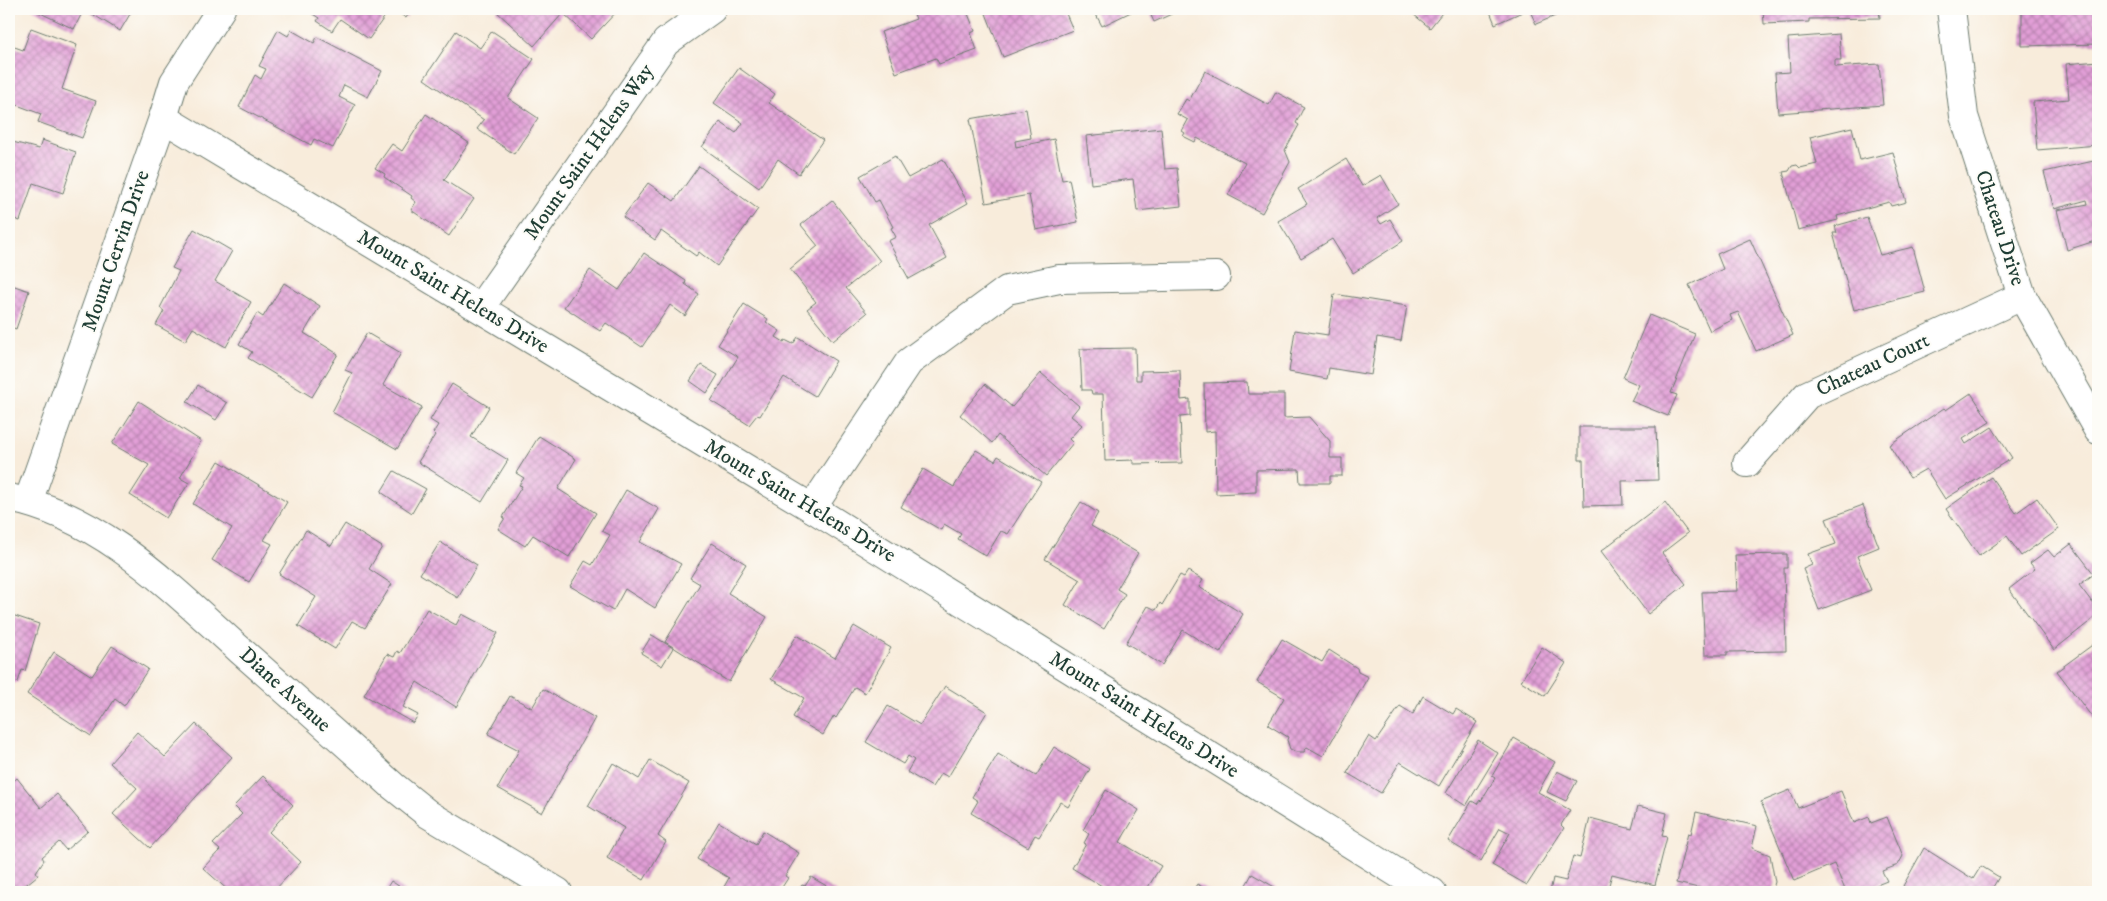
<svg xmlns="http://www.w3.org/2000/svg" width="2107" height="901" font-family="'IM FELL DW Pica',serif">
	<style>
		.building { fill: url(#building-cross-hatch) }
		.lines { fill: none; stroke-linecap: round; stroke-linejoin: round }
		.minor-casing { stroke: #6b7a6e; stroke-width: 30 }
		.minor { stroke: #fff; stroke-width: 28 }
		.labels { text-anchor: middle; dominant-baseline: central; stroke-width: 4; stroke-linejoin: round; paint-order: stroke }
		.street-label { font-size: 21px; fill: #1f3d34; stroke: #fdfcf7 }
	</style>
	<defs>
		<pattern id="building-cross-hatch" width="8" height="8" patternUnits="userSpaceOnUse" patternTransform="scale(1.25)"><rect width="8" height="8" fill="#e29fd7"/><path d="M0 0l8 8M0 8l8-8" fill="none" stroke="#b783af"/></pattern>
	</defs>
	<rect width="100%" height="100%" fill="#fdfcf7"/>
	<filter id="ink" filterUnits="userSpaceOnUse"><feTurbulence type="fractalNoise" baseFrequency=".02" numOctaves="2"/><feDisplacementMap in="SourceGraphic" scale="10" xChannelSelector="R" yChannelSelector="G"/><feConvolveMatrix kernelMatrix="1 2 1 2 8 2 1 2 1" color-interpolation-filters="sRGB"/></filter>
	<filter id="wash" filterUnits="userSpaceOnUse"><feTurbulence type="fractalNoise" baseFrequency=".0096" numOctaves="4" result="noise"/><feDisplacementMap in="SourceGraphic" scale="20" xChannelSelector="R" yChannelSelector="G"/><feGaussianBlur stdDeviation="1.12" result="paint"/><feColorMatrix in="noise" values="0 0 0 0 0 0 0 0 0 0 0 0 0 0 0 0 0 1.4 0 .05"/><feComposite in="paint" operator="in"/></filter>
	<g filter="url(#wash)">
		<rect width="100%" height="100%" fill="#f8ecdb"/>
		<g id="blocks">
			<!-- building -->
			<g class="building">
				<polygon points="32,9 84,9 74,29"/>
				<polygon points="84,9 133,9 120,31"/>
				<polygon points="305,9 390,9 369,39 340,19 332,31 317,21 319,18"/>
				<polygon points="393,9 412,9 406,18"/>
				<polygon points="498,9 619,9 591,39 563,13 534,46 496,11"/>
				<polygon points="912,9 966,9 975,31 971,33 977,50 939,64 936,58 896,73 881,32 916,19"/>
				<polygon points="990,9 1064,9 1073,30 1003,57 985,11"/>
				<polygon points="1093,9 1137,9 1102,26"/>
				<polygon points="1148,9 1177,9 1178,11 1154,22"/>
				<polygon points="1407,9 1445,9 1430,28"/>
				<polygon points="1489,9 1566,9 1567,11 1536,24 1529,9 1495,24"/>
				<polygon points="1763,9 1879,9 1880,18 1809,19 1809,22 1764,24"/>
				<polygon points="2022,9 2098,9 2098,44 2022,46"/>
				<polygon points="31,28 77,45 62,89 96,101 82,138 38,122 41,114 9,102 9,45 23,50"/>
				<polygon points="278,30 288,36 291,30 314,43 317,37 382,71 368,97 344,85 339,97 355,105 333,148 314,139 311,145 239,107 255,75 261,79 266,69 259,66"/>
				<polygon points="456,31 480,48 492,31 534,59 508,98 538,118 514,154 477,129 484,120 424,79"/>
				<polygon points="1839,34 1841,60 1835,60 1835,67 1879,64 1883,105 1778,113 1775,73 1790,72 1788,38"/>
				<polygon points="2098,61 2098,145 2037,150 2033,102 2069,99 2066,64"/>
				<polygon points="739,68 775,94 769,103 823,140 799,174 778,159 759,188 702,147 720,122 736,133 743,123 714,103"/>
				<polygon points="1205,71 1269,105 1276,92 1304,107 1296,123 1299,125 1285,150 1290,162 1262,213 1228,195 1245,163 1197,138 1195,142 1183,136 1185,133 1182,131 1188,120 1177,114 1186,99 1189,101"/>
				<polygon points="1026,109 1031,138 1015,141 1016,147 1054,139 1062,180 1069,179 1078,222 1036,230 1029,195 986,203 970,119"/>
				<polygon points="426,114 469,143 444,180 474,199 449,236 411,210 416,202 411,198 412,196 384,177 385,174 375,168 392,144 402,151"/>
				<polygon points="1852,127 1860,160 1893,152 1906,202 1891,206 1889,202 1837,216 1838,220 1798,230 1783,172 1789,171 1792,166 1797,165 1800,168 1817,164 1810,137"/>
				<polygon points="1161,128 1165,169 1177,168 1181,206 1137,211 1133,179 1091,184 1086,136"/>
				<polygon points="42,140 76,152 63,193 33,183 20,221 9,217 9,141 39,149"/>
				<polygon points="895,156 908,178 943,159 968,203 929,225 947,258 909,279 888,241 896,237 891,228 893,227 879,200 875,202 860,176"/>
				<polygon points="1346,159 1362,186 1381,175 1398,204 1377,218 1381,224 1390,219 1403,241 1353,273 1332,239 1301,258 1278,221 1307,204 1298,189"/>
				<polygon points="2098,160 2098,240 2067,250 2057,210 2088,204 2087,200 2054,209 2044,172"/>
				<polygon points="699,166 758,209 717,266 699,252 696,256 661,231 655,240 623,217 648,183 674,201"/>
				<polygon points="832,200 880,261 846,288 867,313 833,341 807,309 816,302 790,269 818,246 801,225"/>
				<polygon points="1867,217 1880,255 1913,247 1925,292 1854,310 1833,233 1837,233 1835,226"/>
				<polygon points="194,229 232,251 215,281 251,302 226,347 193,328 185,341 156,325 164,311 160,308 179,271 172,268"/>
				<polygon points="1750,239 1793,335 1756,351 1738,312 1730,315 1732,320 1710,331 1689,285 1723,269 1717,254"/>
				<polygon points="644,253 686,281 685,284 699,294 685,316 670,305 642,347 606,323 600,331 564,307 590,270 619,290"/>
				<polygon points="284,283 320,306 304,333 338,354 312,397 248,358 252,352 239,344 257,313 263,317"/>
				<polygon points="9,284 29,291 16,329 9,326"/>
				<polygon points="1334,294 1407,306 1401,341 1377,337 1371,375 1329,368 1327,379 1289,372 1295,330 1328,335"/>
				<polygon points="744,304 768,319 766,322 780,331 776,337 784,342 785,340 793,344 798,337 836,361 815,396 784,377 760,416 757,415 749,425 711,401 738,357 718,345"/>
				<polygon points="1649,315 1695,334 1671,393 1677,395 1668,416 1631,401 1639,385 1623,378"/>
				<polygon points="367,333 401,353 383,385 422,407 397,449 332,412 352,373 345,370"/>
				<polygon points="1135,348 1136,380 1141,380 1141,371 1180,370 1181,400 1190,399 1190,416 1180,417 1182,463 1133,464 1133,460 1105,461 1103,394 1092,394 1091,390 1082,390 1080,349"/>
				<polygon points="701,365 718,375 707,393 690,381"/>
				<polygon points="1041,373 1079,406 1071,416 1082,425 1069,439 1073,443 1046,476 998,435 992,443 960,415 985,384 1012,407"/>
				<polygon points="1247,382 1248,394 1284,394 1284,418 1309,417 1330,441 1330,458 1342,458 1342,476 1330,476 1330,483 1300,483 1299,469 1256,470 1256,492 1216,494 1215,431 1205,432 1204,383"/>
				<polygon points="452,384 489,407 471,437 508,460 482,502 418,462 435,435 433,433 438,425 430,420"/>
				<polygon points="198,385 227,403 216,420 187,402"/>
				<polygon points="1971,393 1990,422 1963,439 1966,444 1992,427 2012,458 1945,499 1926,469 1910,478 1889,445 1944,408 1946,410"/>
				<polygon points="139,401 201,441 180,478 189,483 166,518 130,495 149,465 112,444"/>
				<polygon points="1579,427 1656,427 1658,480 1622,481 1623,505 1584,506 1583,460 1579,460"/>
				<polygon points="539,436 576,459 558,489 596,513 569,557 533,535 525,546 498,529 505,518 503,517 522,486 519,485 524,478 516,473"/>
				<polygon points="976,450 995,461 998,456 1041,482 1008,534 1001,531 986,556 958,539 961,534 944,524 941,530 901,507 923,469 954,487"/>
				<polygon points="219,461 287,502 264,540 272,544 249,582 212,560 232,528 193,504"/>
				<polygon points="394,471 426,489 412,513 381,492"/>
				<polygon points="1991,477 2016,513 2037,498 2059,529 2021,556 2007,536 1979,556 1946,509"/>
				<polygon points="626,490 659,509 640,542 681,564 655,608 625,589 613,611 570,586 585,561 592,565 610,535 602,531"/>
				<polygon points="1081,502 1098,513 1091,526 1138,553 1117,589 1125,594 1104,629 1065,605 1080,580 1045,559"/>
				<polygon points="1665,502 1688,533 1662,553 1686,584 1648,614 1601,551"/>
				<polygon points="1863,505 1879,547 1857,556 1871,590 1819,610 1803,569 1812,565 1808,554 1836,544 1826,519"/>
				<polygon points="345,524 382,547 369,569 392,584 365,628 352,621 335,649 298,626 316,597 279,574 306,530 331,546"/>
				<polygon points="440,542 477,565 458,598 420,574"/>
				<polygon points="712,543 746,564 728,593 767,617 729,682 665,642 700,584 690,578"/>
				<polygon points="2071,544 2094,574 2079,585 2098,610 2098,615 2054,650 2009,589 2035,569 2030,563 2048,550 2054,557"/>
				<polygon points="1787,554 1787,568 1784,568 1786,651 1727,652 1727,655 1705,655 1702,592 1737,591 1735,555"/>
				<polygon points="1188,571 1203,580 1199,587 1243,614 1220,653 1183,630 1162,665 1126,643 1148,606 1156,610 1160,603 1162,605 1180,575 1184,577"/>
				<polygon points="427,609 456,625 462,614 498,633 456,707 417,682 403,707 418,715 413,723 364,695 387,654 394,657 397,651 400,653"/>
				<polygon points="9,614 39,624 25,671 22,670 18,682 9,684"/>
				<polygon points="854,626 891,648 865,693 855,687 836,718 834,716 823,735 793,717 804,698 771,679 797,635 835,658"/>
				<polygon points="652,635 673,648 662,666 641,653"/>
				<polygon points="1282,639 1322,662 1329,650 1357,668 1358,672 1368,677 1323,756 1307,747 1304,752 1296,752 1290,749 1287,740 1288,737 1268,725 1284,698 1257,682"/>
				<polygon points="2095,643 2098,648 2098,725 2057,671"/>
				<polygon points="112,646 148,669 124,706 115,699 91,736 27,694 54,652 92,676"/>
				<polygon points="1542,647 1566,663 1545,696 1521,681"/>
				<polygon points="945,686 987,712 948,777 941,773 932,787 907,772 914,760 908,756 903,764 866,742 888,706 920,725"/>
				<polygon points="543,689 595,718 542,813 498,788 519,750 488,734 510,696 532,708"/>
				<polygon points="1423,696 1453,714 1456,709 1477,722 1439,786 1400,762 1381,793 1347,773 1369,736 1376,741 1400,706 1413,714"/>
				<polygon points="196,724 232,757 150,848 113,814 137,788 110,763 137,732 165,757"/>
				<polygon points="1514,738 1555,762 1538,792 1570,810 1561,825 1564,828 1527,885 1492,865 1510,833 1500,828 1481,861 1448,841 1472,801 1477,804 1480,800 1481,801 1495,778 1492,776"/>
				<polygon points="1478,740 1498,753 1466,806 1446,793"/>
				<polygon points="1054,747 1090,769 1068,807 1060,802 1039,837 1035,835 1028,847 971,813 978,801 972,797 998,754 1036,776"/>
				<polygon points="650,760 689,783 658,836 666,842 644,880 607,858 624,828 588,806 613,763 639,779"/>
				<polygon points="1557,771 1577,781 1566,801 1547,792"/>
				<polygon points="263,776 293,805 269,832 301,862 273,892 230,892 203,868 220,850 213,844 242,814 234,806"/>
				<polygon points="17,778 41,808 57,794 88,831 66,850 59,842 42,857 44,860 36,872 38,875 17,892 9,892 9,785"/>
				<polygon points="1106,790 1139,810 1120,842 1161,866 1145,892 1112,892 1072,868 1086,844 1084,843 1089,834 1083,830"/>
				<polygon points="1790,790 1798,808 1841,791 1854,823 1869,817 1871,823 1887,817 1903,856 1898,865 1882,871 1887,881 1859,892 1846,892 1834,864 1794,881 1761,802"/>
				<polygon points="1638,806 1667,813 1662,836 1667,837 1655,885 1612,874 1607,892 1550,892 1553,878 1566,881 1573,856 1580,858 1590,818 1632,829"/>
				<polygon points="1696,812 1757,826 1752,848 1770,855 1775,882 1772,892 1717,892 1676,883 1688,833 1691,834"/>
				<polygon points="719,822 756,844 763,831 799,853 785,876 788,878 779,892 721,892 729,878 697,859"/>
				<polygon points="1924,848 1973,879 1981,866 1999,877 1990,892 1914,892 1903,886"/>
				<polygon points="1252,874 1283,892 1242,892"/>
				<polygon points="811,877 837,892 797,892 802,885 805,886"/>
				<polygon points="391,881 408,892 384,892"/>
				<polygon points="1197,884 1212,892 1192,892"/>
			</g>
		</g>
	</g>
	<g filter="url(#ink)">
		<use href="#blocks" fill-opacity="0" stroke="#6b7a6e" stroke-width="1"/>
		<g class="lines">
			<!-- minor casing -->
			<g class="minor-casing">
				<g id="minor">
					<polyline points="1951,9 1964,116 2022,296 2098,430"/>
					<polyline points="163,118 812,508 1415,884 1432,892"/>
					<polyline points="480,308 666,42 712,9"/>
					<polyline points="1747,463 1807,395 2022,296"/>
					<path d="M 9,498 C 102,516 172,589 240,650 C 291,695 342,740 393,786 L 428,814 L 558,892"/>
					<polyline points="28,502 163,118 174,82 221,9"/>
					<polyline points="812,508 909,362 1007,290 1059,279 1216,276"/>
				</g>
			</g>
			<!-- minor -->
			<use href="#minor" class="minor"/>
		</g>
	</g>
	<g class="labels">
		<!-- street labels -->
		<g class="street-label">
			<text transform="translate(589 152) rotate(-55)">Mount Saint Helens Way</text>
			<text transform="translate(2000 228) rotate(72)">Chateau Drive</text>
			<text transform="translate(116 251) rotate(-71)">Mount Cervin Drive</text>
			<text transform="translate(453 292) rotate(31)">Mount Saint Helens Drive</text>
			<text transform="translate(1873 365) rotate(-25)">Chateau Court</text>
			<text transform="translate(800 501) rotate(31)">Mount Saint Helens Drive</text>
			<text transform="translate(285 690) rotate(42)">Diane Avenue</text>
			<text transform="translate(1144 715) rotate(32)">Mount Saint Helens Drive</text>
		</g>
	</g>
	<!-- margin -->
	<rect width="2107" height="901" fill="none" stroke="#fdfcf7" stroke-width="30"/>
</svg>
